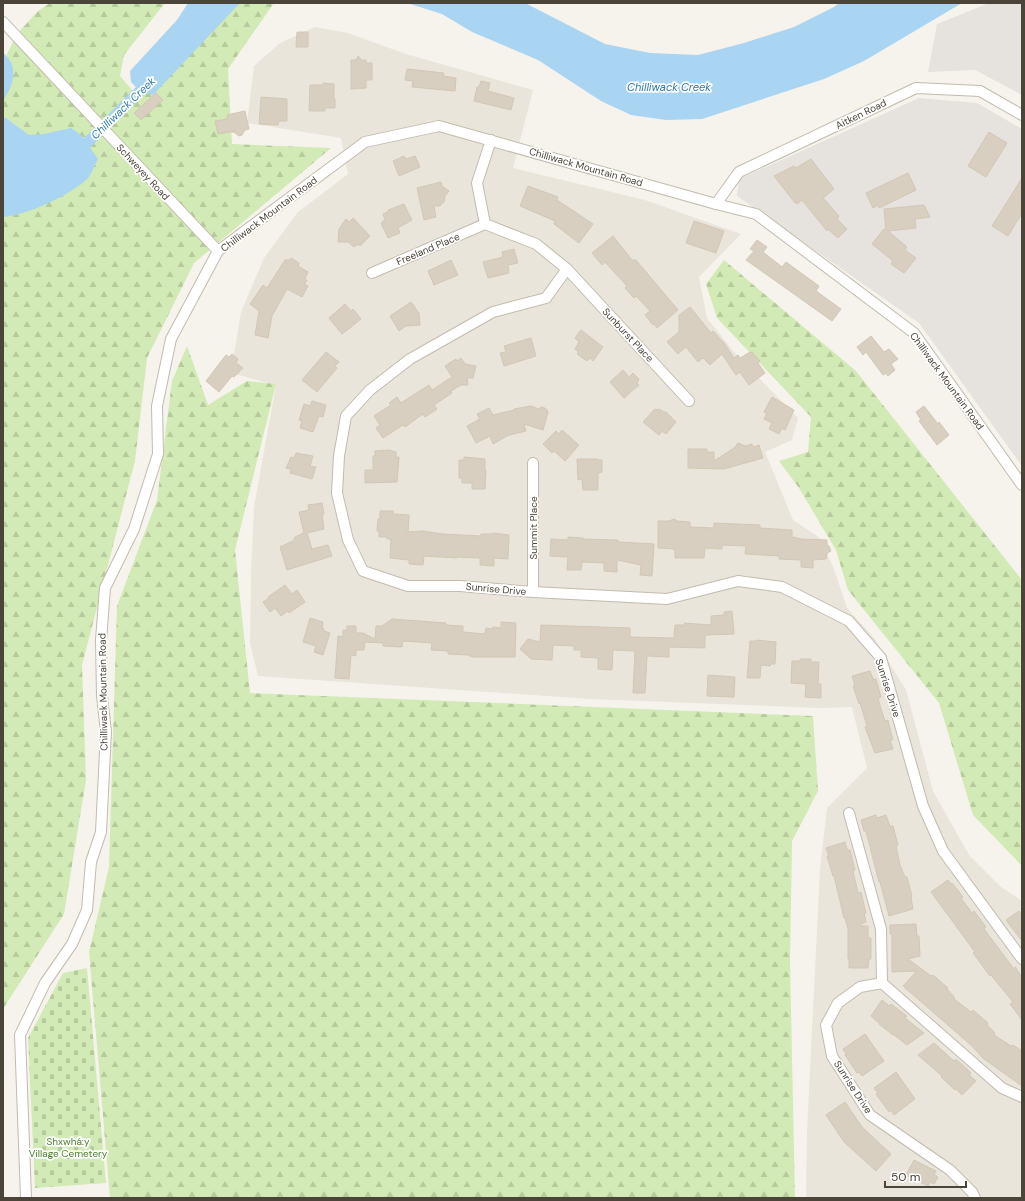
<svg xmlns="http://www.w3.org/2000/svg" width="1025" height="1201" font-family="'DM Sans',sans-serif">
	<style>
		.residential { fill: #eae5da }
		.industrial { fill: #e6e2dd }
		.forest { fill: url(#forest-firs) }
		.cemetery { fill: url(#cemetery-stones) }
		.water { fill: #a9d4f2 }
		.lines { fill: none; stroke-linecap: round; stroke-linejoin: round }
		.canal { stroke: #a9d4f2; stroke-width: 11 }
		.building { fill: #d8cfc1; stroke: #d3c7b4 }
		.minor-casing { stroke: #c2bbae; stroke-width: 12 }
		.minor { stroke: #fff; stroke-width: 10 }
		.labels { text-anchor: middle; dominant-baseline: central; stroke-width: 3.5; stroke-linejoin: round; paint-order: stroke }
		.street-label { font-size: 10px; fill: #4b4439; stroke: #fff }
		.park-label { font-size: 10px; fill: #4a7f2a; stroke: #fff }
		.water-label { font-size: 11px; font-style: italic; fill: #2e7ab2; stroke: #fff }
	</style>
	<defs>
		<pattern id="forest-firs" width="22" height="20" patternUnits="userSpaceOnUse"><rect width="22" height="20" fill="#d2eab5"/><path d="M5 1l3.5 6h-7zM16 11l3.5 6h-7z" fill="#b6ca9c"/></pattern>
		<pattern id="cemetery-stones" width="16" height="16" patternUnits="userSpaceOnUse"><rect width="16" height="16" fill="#d2eab5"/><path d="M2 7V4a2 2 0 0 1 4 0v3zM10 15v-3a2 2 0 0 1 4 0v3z" fill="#b6ca9c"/></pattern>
	</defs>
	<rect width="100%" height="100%" fill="#f6f3ec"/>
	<!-- residential -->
	<polygon class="residential" points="315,27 348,33 406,54 533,90 513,168 645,200 741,234 699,277 707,318 734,352 798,418 792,440 765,452 793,520 820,538 834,569 847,608 874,638 906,690 933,791 969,855 1001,887 1022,901 1022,1198 806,1198 807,1131 820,869 827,808 867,768 852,707 820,708 590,699 258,676 250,643 251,574 254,507 276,385 231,373 241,312 264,258 298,212 348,174 341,138 247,123 254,66 280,43"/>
	<!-- industrial -->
	<g class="industrial">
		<polygon points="989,3 1022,3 1022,95 975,70 928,72 937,24"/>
		<polygon points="919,98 977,103 1022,129 1022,466 919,323 737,196 739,179"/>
	</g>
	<!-- forest -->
	<g class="forest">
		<polygon points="50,3 165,3 124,55 120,76 132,90 140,91 231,5 234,3 274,3 228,69 232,144 331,148 194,263 147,358 135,461 82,665 86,780 64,914 3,1009 3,63 16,35 38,11"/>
		<polygon points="724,260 856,371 1022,580 1022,866 973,815 939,703 848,590 836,550 799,488 779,461 808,452 811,417 717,318 706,284"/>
		<polygon points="187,346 208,405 247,381 276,384 235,550 250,693 813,716 818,791 792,841 790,961 795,1198 110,1198 89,952 109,867 117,606 157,500 172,381"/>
	</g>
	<!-- cemetery -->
	<polygon class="cemetery" points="87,968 106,1183 35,1188 28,1038 63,973"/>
	<!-- water -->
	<g class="water">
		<polygon points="188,3 242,3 238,5 153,95 140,91 131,82 130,71 177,20"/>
		<polygon points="407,3 525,3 605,44 650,53 698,55 744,43 794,27 834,7 839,3 962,3 864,61 824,79 702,119 666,120 631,115 601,101 538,60 472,32 442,14"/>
		<path d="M 3,52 C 6,56 11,61 12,65 C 16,78 10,90 3,101 Z"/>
		<path d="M 3,116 L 29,135 L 44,134 L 71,128 L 81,135 L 98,159 C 94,165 92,175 86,180 C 68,196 27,215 3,217 Z"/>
	</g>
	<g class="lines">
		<!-- canal -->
		<polyline class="canal" points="86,144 150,81"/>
	</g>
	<!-- building -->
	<g class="building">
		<polygon points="297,32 308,32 308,47 296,47"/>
		<polygon points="358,56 362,60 366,60 366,63 372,63 372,80 366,80 366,88 351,89 351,60 356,60"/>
		<polygon points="407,69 444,73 443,76 456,78 455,91 412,87 413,81 405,80"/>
		<polygon points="481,81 490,83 488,91 514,98 511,110 474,101 477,87 479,87"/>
		<polygon points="323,83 334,84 334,99 335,99 335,108 325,108 325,111 309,111 310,85 323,85"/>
		<polygon points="156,93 163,100 141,120 134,113"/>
		<polygon points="261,97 287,99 287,121 279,121 278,125 259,124"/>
		<polygon points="245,111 249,129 245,130 242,135 239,136 234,132 230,132 218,134 215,121 228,119 227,115"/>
		<polygon points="989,132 1007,143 986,177 968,166"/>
		<polygon points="404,156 406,159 415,156 420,167 399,176 393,161"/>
		<polygon points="811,159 834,189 823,198 839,216 837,219 847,229 838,238 828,229 827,231 802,200 797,204 796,202 795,203 774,176 794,166 796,168"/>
		<polygon points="908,173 916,190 879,208 878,205 873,208 866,193"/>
		<polygon points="1022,178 1022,213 1008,236 992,226"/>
		<polygon points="441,182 442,186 449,191 445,196 444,202 440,206 434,206 436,217 424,220 417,188"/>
		<polygon points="528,186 558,197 557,200 593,224 579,243 554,224 555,221 520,206"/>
		<polygon points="404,204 412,220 398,228 400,233 388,238 381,223 385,220 383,214 389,211 388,210"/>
		<polygon points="924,205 930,217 915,219 916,228 888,231 907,247 905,250 916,258 904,273 891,264 893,261 872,244 884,229 886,230 884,209"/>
		<polygon points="353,218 370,236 360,246 358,244 354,247 348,242 338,242 339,229 346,219 349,222"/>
		<polygon points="694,221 724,231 716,253 686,243"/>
		<polygon points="613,236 632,260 636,260 678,310 657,328 654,324 653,325 645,315 650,311 636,296 634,298 625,288 627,286 605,262 602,265 592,253"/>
		<polygon points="757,240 767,247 763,252 782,267 786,262 819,286 816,291 841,309 832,321 746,260 754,251 750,249"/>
		<polygon points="514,249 518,263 508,265 509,273 488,278 483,262 503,257 502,252"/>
		<polygon points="291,258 299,263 298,266 308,272 305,278 307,281 304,284 308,286 302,297 287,289 272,316 268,338 255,335 259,311 250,304 263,285 267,288 285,260 290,260"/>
		<polygon points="451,260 458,275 434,285 428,271"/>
		<polygon points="411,302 419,313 420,325 406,326 399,331 390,316"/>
		<polygon points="345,304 351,311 353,309 361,319 342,334 329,318"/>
		<polygon points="690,307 711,333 713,331 724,343 734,358 738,355 740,358 750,352 750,353 752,352 760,361 758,363 765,373 749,385 740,372 736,375 722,354 710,365 703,358 698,362 686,347 678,354 667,342 679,332 679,315"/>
		<polygon points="581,330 603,347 593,361 590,358 587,361 577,354 579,352 575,349 579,342 575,338"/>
		<polygon points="871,336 884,352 889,349 898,359 891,364 895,370 888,376 886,373 883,375 866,352 863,355 857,347"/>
		<polygon points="531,338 536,356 504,366 500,353 506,352 504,346"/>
		<polygon points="326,352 339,362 335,366 337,368 317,392 302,380"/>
		<polygon points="232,354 238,359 236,363 243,368 234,377 232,376 219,392 206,381 226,355 229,357"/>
		<polygon points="461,358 465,364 476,366 473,378 467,378 468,385 461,385 451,391 452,393 434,405 437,409 425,417 423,414 405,427 403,425 383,438 376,428 380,425 374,416 391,405 389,403 397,397 401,403 429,385 432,390 452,377 445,366 456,359 457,361"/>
		<polygon points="623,370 629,377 633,373 639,379 637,383 639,385 624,398 610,382"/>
		<polygon points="772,397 794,410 785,430 782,428 779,434 769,429 772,423 764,419 767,413 764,412"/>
		<polygon points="312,401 326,405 323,417 319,416 313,432 300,428 302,421 299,420 304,404 310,406"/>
		<polygon points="531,406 539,409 541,407 545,408 547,410 548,412 543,430 524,424 526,431 509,435 493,444 490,436 476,443 467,426 480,419 477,414 489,408 493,415 514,410 514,409"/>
		<polygon points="924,406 938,424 939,422 949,435 937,445 919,421 921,420 916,412"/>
		<polygon points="655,409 657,410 659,409 664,412 666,412 676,422 666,434 662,431 659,435 643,422"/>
		<polygon points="562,430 579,445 565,461 554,451 552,453 543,444 556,431 559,434"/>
		<polygon points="738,443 746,446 752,444 753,447 759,445 763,458 724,469 688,468 688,449 707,449 707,452 714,452 714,461 734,448"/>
		<polygon points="389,450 396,452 396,457 399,457 397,482 365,483 365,470 373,470 373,456 375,456 375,451"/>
		<polygon points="296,453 313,456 310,466 316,467 312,479 290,473 291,469 286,468 291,457 294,458"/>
		<polygon points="464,457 485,459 485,470 486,471 485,489 472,489 472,483 462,483 462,478 459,478 459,460 464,460"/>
		<polygon points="577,459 598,459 598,460 602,460 602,472 598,473 598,490 583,490 582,479 578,480"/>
		<polygon points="322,503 324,514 322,515 324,529 307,533 312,549 328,545 332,556 287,570 280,547 293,541 295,537 304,533 299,512 309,510 308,505"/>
		<polygon points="380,511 393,511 393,514 409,515 408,532 423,531 443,534 481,536 481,534 492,534 493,533 509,535 508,559 494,558 494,566 480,565 480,558 457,557 457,558 424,556 423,565 409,564 409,560 390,558 391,539 387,539 387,537 379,537 379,531 377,531 378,519 380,519"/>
		<polygon points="674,519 677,521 690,522 690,527 714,528 714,523 760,525 760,528 792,530 792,537 801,539 827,540 827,545 829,546 831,551 827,553 826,559 813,560 813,568 801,567 801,560 779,559 779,556 745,554 746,546 722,545 722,549 705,548 704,558 675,558 675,549 658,548 658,521 669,521"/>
		<polygon points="568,537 583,538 583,539 618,540 618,542 654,544 652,576 640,575 641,565 617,560 617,572 604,571 604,563 582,562 581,570 567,570 568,557 550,556 551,539 568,540"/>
		<polygon points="285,585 292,594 297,590 305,602 289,613 288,611 281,616 275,608 270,612 263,602 269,598 268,597"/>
		<polygon points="732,611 734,634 705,635 705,648 669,647 669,657 647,656 645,693 633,693 635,651 613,650 612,670 598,669 598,658 581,657 581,650 574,650 574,646 553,645 552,660 531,659 520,649 528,639 540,642 541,625 630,628 630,637 674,638 675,625 685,625 684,623 711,625 711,616 724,615 724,612"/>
		<polygon points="310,618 323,622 322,628 324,629 324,631 330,633 323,655 314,652 316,646 303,642"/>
		<polygon points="392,619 446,623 445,625 463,626 463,632 485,634 486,628 493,629 493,627 501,628 501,622 516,623 515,657 472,657 468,655 448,654 448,651 431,650 432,643 403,641 402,647 383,646 383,643 365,642 364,650 356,650 356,656 351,655 349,679 335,678 338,636 343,637 343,630 347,630 347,626 356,626 356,633 363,633 375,639 376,626 382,626"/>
		<polygon points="756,640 776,642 775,664 771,664 770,666 761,665 760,678 747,678 750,641 756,641"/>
		<polygon points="800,659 811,659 811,662 819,662 818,684 821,684 821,698 805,697 806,684 791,683 792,661 800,661"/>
		<polygon points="870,671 873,679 876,679 881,697 878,698 881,709 885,721 888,720 893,740 890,740 893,749 875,753 865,727 867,726 860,703 859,704 853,686 855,685 852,676"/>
		<polygon points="708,675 735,677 734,697 707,696"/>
		<polygon points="876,815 877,818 886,815 890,826 893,826 898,845 896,846 900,865 905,877 907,877 912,896 911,897 913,909 889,916 880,882 879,882 866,831 864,831 861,820"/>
		<polygon points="845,842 847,850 850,850 855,870 853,871 858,893 861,892 866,913 864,913 866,922 861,924 861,926 868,926 868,938 871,938 871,959 869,959 868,968 849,968 849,959 848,959 848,929 845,918 844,918 834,876 833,876 827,856 829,856 826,848"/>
		<polygon points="948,880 951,884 952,883 963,897 961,898 972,913 974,911 986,927 984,929 1014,969 1015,967 1022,977 1022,1020 1010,1004 1013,1002 991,975 990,976 973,953 975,952 931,892"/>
		<polygon points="1019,911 1022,915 1022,941 1006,920"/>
		<polygon points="916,924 917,936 919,936 920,956 908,959 931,976 933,975 948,988 947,989 955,998 954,999 971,1012 973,1010 988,1023 987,1025 995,1033 994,1035 1011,1046 1013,1045 1022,1051 1022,1086 984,1059 972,1046 903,986 917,971 892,972 892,934 890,934 890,925"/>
		<polygon points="882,1000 889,1006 891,1004 907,1016 905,1018 924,1033 907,1045 893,1034 893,1035 879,1024 880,1024 871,1016"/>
		<polygon points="865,1034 884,1061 862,1076 859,1072 857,1073 845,1055 846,1054 843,1049"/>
		<polygon points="934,1043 954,1061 956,1059 971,1073 969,1075 976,1081 962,1095 956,1089 955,1090 941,1077 942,1076 918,1055"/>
		<polygon points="896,1072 915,1099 894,1115 891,1110 889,1112 876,1094 878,1093 874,1088"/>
		<polygon points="845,1102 862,1127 891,1154 876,1171 844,1142 826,1115"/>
		<polygon points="914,1160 936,1171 934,1174 938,1177 934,1184 930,1182 928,1186 906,1175"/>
	</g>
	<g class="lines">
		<!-- minor casing -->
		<g class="minor-casing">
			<g id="minor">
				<polyline points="3,22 218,251"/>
				<polyline points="491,140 477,183 485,224 536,244 567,269 546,298 493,312 410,359 370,390 346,416 339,456 337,493 348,540 363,571 408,586 460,586 533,592 667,599 738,581 782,587 849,621 881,658 923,806 943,851 1022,959"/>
				<polyline points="716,204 739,172 916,88 980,91 1022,115"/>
				<polyline points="567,269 689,401"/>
				<polyline points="372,273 485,224"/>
				<polyline points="533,463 533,592"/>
				<polyline points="849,813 881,929 882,983 1002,1088 1022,1097"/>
				<polyline points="882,983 860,987 838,1003 826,1025 832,1056 870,1115 950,1170 972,1192 975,1198"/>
				<polyline points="26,1198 20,1035 45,983 72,944 87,910 91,862 101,832 106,732 102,696 101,640 105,588 134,529 158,454 157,406 171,339 218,251 365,142 439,126 716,204 756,214 914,333 1022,485"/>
			</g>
		</g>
		<!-- minor -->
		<use href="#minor" class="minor"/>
	</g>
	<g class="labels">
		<!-- street labels -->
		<g class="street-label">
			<text transform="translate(861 114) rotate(-26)">Aitken Road</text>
			<text transform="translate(586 167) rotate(16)">Chilliwack Mountain Road</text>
			<text transform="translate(143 172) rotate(47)">Schweyey Road</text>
			<text transform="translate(269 214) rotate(-37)">Chilliwack Mountain Road</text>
			<text transform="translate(428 249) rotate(-23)">Freeland Place</text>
			<text transform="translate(628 335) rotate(47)">Sunburst Place</text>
			<text transform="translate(947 381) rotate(54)">Chilliwack Mountain Road</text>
			<text transform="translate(533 528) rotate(-90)">Summit Place</text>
			<text transform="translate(496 589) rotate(5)">Sunrise Drive</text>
			<text transform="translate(888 688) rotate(72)">Sunrise Drive</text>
			<text transform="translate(103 692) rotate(-91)">Chilliwack Mountain Road</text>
			<text transform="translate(853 1087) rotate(57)">Sunrise Drive</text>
		</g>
		<!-- park labels -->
		<g class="park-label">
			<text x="68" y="1141">Shxwhá:y<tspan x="68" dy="12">Village Cemetery</tspan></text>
		</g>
		<!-- water labels -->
		<g class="water-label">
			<text x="669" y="87">Chilliwack Creek</text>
			<text transform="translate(123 108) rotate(-44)">Chilliwack Creek</text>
		</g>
	</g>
	<!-- border -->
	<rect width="1025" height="1201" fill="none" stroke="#4b4439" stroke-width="8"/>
	<!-- scale -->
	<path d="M885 1181v6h81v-6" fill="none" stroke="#4b4439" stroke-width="2"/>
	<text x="891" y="1181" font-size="12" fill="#4b4439" stroke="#ffffff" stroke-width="3" paint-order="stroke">50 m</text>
</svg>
